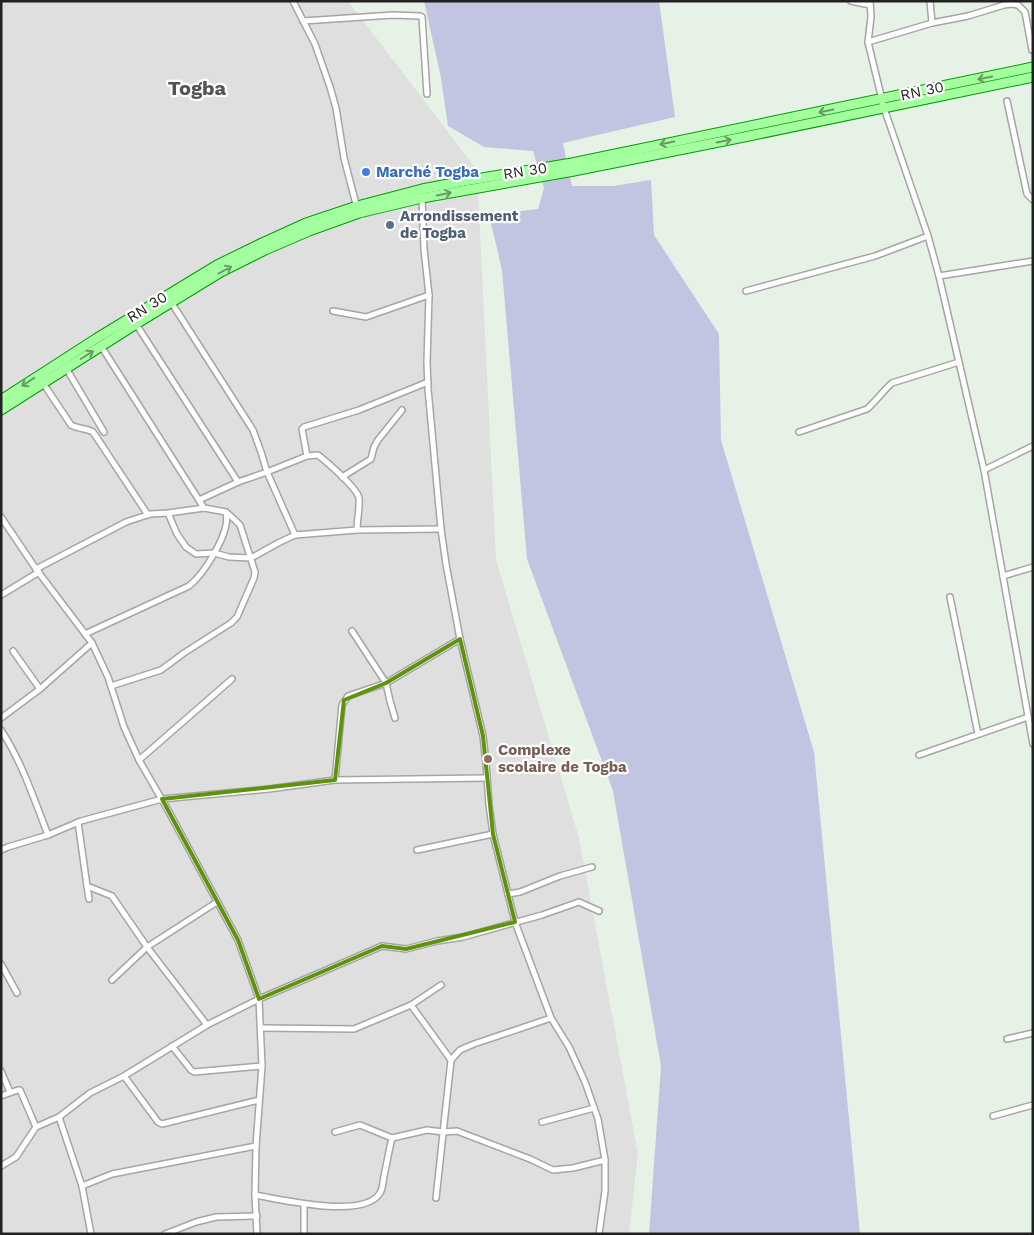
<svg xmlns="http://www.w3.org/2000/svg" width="1034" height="1235" font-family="'Work Sans',sans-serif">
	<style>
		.residential { fill: #dedfde }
		.wetland { fill: #c2c5e1 }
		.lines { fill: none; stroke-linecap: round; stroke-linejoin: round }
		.street-casing { stroke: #a5a5a5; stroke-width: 8 }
		.primary-casing { stroke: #009d07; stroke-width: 11 }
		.street { stroke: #fff; stroke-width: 5 }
		.primary { stroke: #a4ff9e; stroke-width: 9 }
		.oneway { stroke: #699b66 }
		.marked { fill: none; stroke: #60930c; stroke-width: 4; stroke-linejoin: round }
		.shop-dot { fill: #3f7fe0; stroke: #fff; stroke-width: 2 }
		.service-dot { fill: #5c6f8a; stroke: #fff; stroke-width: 2 }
		.education-dot { fill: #8d6e63; stroke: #fff; stroke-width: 2 }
		.labels { text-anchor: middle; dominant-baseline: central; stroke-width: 4.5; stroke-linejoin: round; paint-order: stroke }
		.street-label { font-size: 15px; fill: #212121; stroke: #fff }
		.shop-label { font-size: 15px; font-weight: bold; fill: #366cbe; stroke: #fff; text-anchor: start }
		.service-label { font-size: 15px; font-weight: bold; fill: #4e5e75; stroke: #fff; text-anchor: start }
		.education-label { font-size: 15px; font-weight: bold; fill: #785e54; stroke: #fff; text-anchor: start }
		.district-label { font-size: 20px; font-weight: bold; fill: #545454; stroke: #fff }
	</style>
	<rect width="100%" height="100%" fill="#e7f2e7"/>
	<!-- residential -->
	<polygon class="residential" points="1,1 348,1 477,170 496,560 579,838 638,1154 629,1234 1,1234"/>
	<!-- wetland -->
	<polygon class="wetland" points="424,1 659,1 675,117 563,143 572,186 613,186 651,180 654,235 719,334 721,440 814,752 860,1234 649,1234 661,1066 613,791 527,559 502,270 489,215 538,209 544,188 533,151 484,147 448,126 441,78"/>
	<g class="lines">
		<!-- street casing -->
		<g class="street-casing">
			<g id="street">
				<polyline points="293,1 315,44 330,87 336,108 344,158 357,208"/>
				<polyline points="851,1 870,5"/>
				<polyline points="870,1 871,17 868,42 884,108 928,236 939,276 984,470 1033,744"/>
				<polyline points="930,1 932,23"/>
				<polyline points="303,21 393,15 420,16 422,17 427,94"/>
				<polyline points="868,42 932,23 968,16 1004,5 1012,4 1018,5 1025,12 1032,50"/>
				<polyline points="1007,101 1027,194 1033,200"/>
				<polyline points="422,198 424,249 429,295 427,362 428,389 441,529 446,564 460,639 483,736 486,763 489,805 493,834 515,922 551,1018 569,1047 585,1082 598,1119 605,1160 605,1191 599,1234"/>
				<polyline points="939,276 1033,261"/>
				<polyline points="746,291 875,256 928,236"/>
				<polyline points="171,302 253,430 261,452 267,472 295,535"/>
				<polyline points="333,311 366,317 429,295"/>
				<polyline points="136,324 238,482"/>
				<polyline points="101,346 204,508"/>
				<polyline points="66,368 104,432"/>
				<path d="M 43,383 L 71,425 C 78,429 86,428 93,432 L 148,515"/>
				<path d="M 799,432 L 867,409 C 876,401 883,391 892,383 L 959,362"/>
				<polyline points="307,456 302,429 304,427 359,410 428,382"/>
				<polyline points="984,470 1033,446"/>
				<polyline points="342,477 371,459 374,447 378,440 402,410"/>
				<path d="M 199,500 L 238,482 L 267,472 L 307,456 L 318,455 C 327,462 357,488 359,498 C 360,507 357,520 357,530"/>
				<polyline points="168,513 177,534 186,547 196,554 214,553 229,557 251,558 278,543 295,535 357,530 441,529"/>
				<polyline points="1,517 36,569 92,643 108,677 124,727 139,760 169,812 238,940 259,999 262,1066 256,1146 255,1195 257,1234"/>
				<polyline points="36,569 126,522 150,514 168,513 204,508 226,512 235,520 240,525 255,572 254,578 237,617 231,623 184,653 161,670 111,686"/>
				<polyline points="1003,576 1033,567"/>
				<polyline points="1,595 39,572"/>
				<polyline points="950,597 978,734"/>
				<polyline points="352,631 386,683 390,701 395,718"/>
				<path d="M 85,634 L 189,586 C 204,574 231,532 226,513"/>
				<polyline points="13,651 40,689"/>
				<polyline points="1,718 40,689 92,643"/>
				<path d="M 1,730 C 22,762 34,799 48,835"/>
				<polyline points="919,755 1028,717"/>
				<polyline points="139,760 232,679"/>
				<polyline points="335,780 342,705 348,696 386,683 460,639"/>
				<polyline points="78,822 87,886 112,896 147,947 207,1025"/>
				<polyline points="1,850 8,847 48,835 81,821 162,799 269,789 335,780 487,778"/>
				<polyline points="417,850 493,834"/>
				<polyline points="87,886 89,899"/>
				<polyline points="508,894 520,892 560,876 592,867"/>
				<polyline points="1,964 17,993"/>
				<polyline points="112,980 147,947 217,902"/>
				<polyline points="411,1005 451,1060"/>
				<polyline points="261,1028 354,1029 411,1005 441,985"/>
				<polyline points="1007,1039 1033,1033"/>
				<polyline points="172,1046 191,1070 194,1072 262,1066"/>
				<polyline points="1,1071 10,1092"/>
				<polyline points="124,1076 158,1122 162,1124 259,1100"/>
				<polyline points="1,1096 18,1090 20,1090 36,1127"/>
				<polyline points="993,1116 1033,1105"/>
				<polyline points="59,1117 82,1186 91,1234"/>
				<polyline points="542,1122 594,1108"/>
				<polyline points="335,1132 360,1125 392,1138 427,1130 443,1132 457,1131 530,1159 553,1170 573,1168 605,1160"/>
				<polyline points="1,1166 16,1157 36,1127 59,1117 90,1093 124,1076 207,1025 259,999 382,946 406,949 437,941 463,937 542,915 579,902 599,911"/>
				<polyline points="82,1186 112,1174 256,1146"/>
				<path d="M 255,1195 C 280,1199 368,1221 381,1191 C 383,1187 383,1181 384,1176 C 387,1163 389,1150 392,1138"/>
				<polyline points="436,1198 451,1060 460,1050 474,1044 551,1018"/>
				<polyline points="304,1204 304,1234"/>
				<polyline points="165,1234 196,1222 216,1217 257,1216"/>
			</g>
		</g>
		<!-- primary casing -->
		<g class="primary-casing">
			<g id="primary">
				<polyline points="1,400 97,338 217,265 262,243 306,223 357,206 422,189 470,180 572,163 1033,67"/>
				<polyline points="1,410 136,324 221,272 265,250 309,231 359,213 422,198 574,171 744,137 1033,77"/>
			</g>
		</g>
		<!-- street -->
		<use href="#street" class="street"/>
		<!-- primary -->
		<use href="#primary" class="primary"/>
	</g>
	<!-- one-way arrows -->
	<defs><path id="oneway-shaft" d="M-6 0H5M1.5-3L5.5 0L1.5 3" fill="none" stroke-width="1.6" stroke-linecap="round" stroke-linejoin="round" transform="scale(1.25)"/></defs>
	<g class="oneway">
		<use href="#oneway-shaft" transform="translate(985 78) rotate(168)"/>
		<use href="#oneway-shaft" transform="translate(826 111) rotate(168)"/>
		<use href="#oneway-shaft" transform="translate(724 141) rotate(-11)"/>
		<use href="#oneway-shaft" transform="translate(667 143) rotate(168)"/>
		<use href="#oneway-shaft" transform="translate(444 194) rotate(-11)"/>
		<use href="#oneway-shaft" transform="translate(225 270) rotate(-28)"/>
		<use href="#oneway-shaft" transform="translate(87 355) rotate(-32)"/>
		<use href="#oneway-shaft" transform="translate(28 382) rotate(146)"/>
	</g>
	<!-- marked area -->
	<path class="marked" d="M 460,639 L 483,736 L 493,834 L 515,922 L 406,949 L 382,946 L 259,999 L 238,940 L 162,799 L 335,780 L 344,700 L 386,683 Z"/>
	<!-- markers -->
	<circle class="shop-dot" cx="366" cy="172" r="5"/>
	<circle class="service-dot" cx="390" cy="225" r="5"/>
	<circle class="education-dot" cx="488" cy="759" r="5"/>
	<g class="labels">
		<!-- street labels -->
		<g class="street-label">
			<text transform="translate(922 91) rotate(-12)">RN 30</text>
			<text transform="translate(525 171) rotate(-9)">RN 30</text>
			<text transform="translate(147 307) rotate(-32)">RN 30</text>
		</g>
		<!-- shop labels -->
		<g class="shop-label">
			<text x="376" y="172">Marché Togba</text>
		</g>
		<!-- service labels -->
		<g class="service-label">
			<text x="400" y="216">Arrondissement<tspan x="400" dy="17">de Togba</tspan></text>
		</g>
		<!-- education labels -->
		<g class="education-label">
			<text x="498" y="750">Complexe<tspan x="498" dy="17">scolaire de Togba</tspan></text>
		</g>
		<!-- district labels -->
		<g class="district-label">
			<text x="197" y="88">Togba</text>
		</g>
	</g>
	<!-- border -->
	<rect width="1034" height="1235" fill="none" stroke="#212121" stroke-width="5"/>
</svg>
